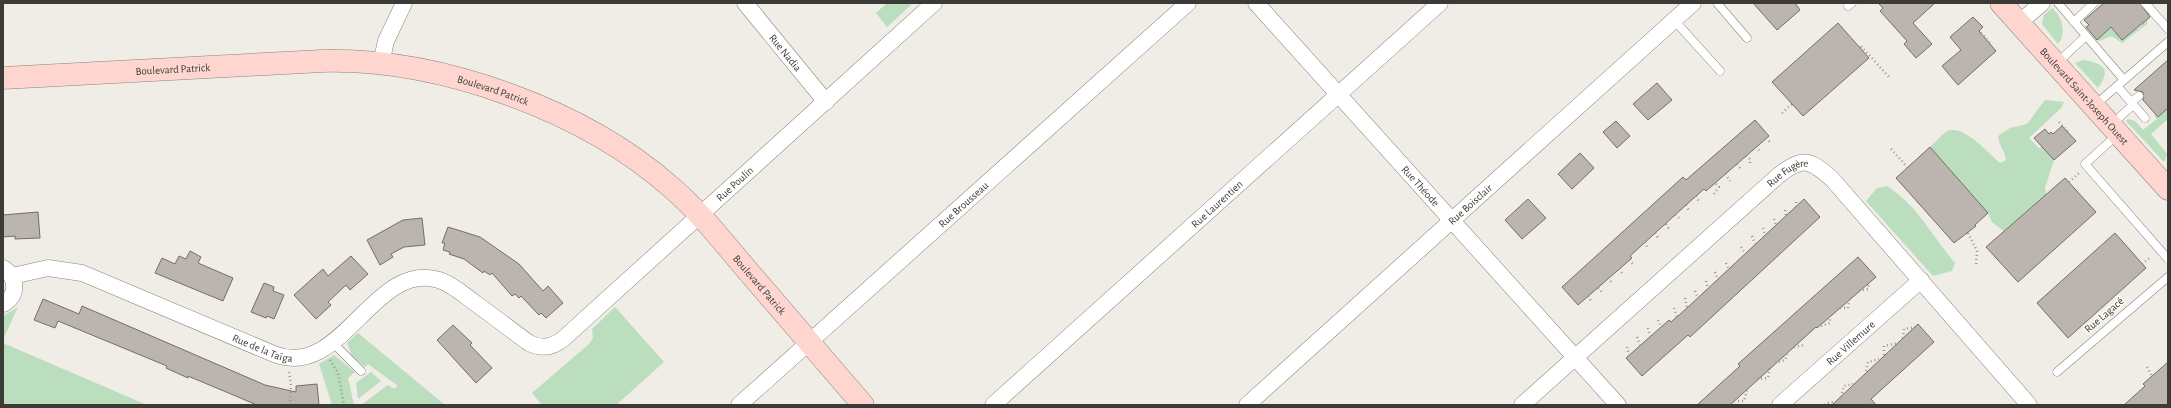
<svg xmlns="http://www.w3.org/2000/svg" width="2171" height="408" font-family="'Alegreya Sans',sans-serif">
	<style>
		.green { fill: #badebe }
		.building { fill: #bbb4af; stroke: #746e69 }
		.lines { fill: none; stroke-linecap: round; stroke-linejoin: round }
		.lane-casing { stroke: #87857e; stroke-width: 9 }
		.street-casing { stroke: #87857e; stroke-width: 17 }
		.secondary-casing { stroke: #87857e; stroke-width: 23 }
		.path { stroke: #999792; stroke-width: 2.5; stroke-dasharray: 1 3; stroke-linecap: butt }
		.lane { stroke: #fff; stroke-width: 8 }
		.street { stroke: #fff; stroke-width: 16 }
		.secondary { stroke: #fed6cf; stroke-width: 22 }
		.labels { text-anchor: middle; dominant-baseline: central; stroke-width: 3.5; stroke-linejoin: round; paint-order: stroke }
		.street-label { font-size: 11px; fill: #3c3b38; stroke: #fcfaf2 }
	</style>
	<rect width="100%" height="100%" fill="#efede5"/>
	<!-- green -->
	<g class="green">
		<polygon points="887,3 913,3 887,27 876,13"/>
		<path d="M 2052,8 C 2062,16 2067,34 2058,44 L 2042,24 L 2044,15 Z"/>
		<polygon points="2148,18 2147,24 2122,43 2112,36 2099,41 2097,39 2111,27 2122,40 2137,28 2138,29 2142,26 2141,24"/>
		<path d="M 2083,60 C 2103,63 2112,69 2098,88 L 2075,63 Z"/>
		<path d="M 2045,100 L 2064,102 L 2061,108 L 2029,138 L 2039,148 L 2042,147 L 2054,160 L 2045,188 L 2046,194 L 2004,231 L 1992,222 L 1988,213 L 1930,147 C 1935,143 1940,136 1946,132 C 1962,122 1988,153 2000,163 L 2006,160 C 2005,151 1999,146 1998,136 L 2010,128 L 2027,124 Z"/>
		<polygon points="2168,108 2168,119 2151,134 2167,154 2164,162 2126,121 2128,119 2135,121 2143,130 2157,119 2154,116 2156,115 2158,117"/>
		<path d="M 1887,186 C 1916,204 1933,237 1955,263 L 1952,271 L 1933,276 L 1866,201 L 1877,188 Z"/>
		<polygon points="18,307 3,340 3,316"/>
		<polygon points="615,307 664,362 616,405 542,405 532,393 589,344 593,338 592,329"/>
		<polygon points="358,333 445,405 361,405 388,385 394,389 398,386 368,364 365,367 352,356 347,343"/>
		<polygon points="3,343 147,405 3,405"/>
		<polygon points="334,355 355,372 348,378 354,405 332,405 319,364"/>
		<polygon points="371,372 381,381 358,399 356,383"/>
	</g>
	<!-- building -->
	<g class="building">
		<polygon points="1753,3 1795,3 1800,10 1777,30"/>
		<polygon points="1878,3 1935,3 1913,23 1932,44 1916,58 1904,44 1907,41 1880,11 1883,8"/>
		<polygon points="2104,3 2140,3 2150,17 2122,40 2111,27 2097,40 2086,27 2089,25 2084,20"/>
		<polygon points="1973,17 1983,27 1979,31 1996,51 1958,85 1942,66 1961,50 1950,37"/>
		<polygon points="1838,23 1869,58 1803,116 1772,82"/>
		<polygon points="2168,60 2168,108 2158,117 2143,100 2143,92 2134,90"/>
		<polygon points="1657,83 1672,100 1648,120 1633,104"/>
		<polygon points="1755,120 1769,136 1706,191 1704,189 1686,205 1630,256 1632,258 1578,305 1562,287 1683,177 1686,180"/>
		<polygon points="1616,121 1630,136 1617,148 1603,132"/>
		<polygon points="2062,126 2076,141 2054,160 2034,138 2045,129 2049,134 2051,132 2053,134"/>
		<polygon points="1930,147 1988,213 1975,225 1976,226 1954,243 1896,178"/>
		<polygon points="1580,153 1594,168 1572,189 1558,174"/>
		<polygon points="2065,178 2096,212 2018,282 1986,247"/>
		<polygon points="1528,199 1546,218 1522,239 1505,220"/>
		<polygon points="1804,199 1820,217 1690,337 1688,335 1642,376 1626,358 1669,320 1671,322 1687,308"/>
		<polygon points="38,212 40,238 15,239 15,236 3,237 3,215"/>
		<polygon points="422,218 425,245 404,247 391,254 393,257 380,265 367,240 403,220"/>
		<polygon points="448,227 480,237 519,264 543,291 548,286 563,303 546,318 541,313 539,315 521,296 519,298 515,294 512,296 492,273 490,275 484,271 483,273 464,259 449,254 450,252 443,250 445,243 442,243"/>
		<polygon points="2115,233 2146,268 2068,338 2037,303"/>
		<polygon points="190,251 201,257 198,263 233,278 223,301 155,273 162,258 175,264 179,256 186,259"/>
		<polygon points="351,256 368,274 350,290 346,285 328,302 331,305 316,319 294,295 323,269 328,276"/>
		<polygon points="1858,257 1876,277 1817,328 1816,327 1730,405 1697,405 1740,366 1738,364"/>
		<polygon points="264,283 274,287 273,291 284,295 274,319 267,316 266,318 251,312"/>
		<polygon points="43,299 79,314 82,306 265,385 296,392 296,386 317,384 319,405 257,405 188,376 188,378 166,368 167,366 58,321 55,328 34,320"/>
		<polygon points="1918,324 1934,342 1871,399 1876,405 1832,405"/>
		<polygon points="453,325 472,343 470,345 492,368 476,383 437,340"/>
		<polygon points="2168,362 2168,405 2124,405 2145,386 2143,384"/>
	</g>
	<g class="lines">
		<!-- lane casing -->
		<g class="lane-casing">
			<g id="lane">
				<polyline points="1717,3 1747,38"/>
				<polyline points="2058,3 2124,80 2094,106"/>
				<polyline points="2145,3 2168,29"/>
				<polyline points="1848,6 1852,3"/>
				<polyline points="1674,20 1720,71"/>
				<polyline points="2074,22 2094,3"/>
				<polyline points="2056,64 2086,36"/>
				<polyline points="2124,80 2168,42"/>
				<polyline points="2117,86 2145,118"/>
				<polyline points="2131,102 2139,96"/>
				<polyline points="2111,125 2133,105"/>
				<polyline points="2118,134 2085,164 2168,259"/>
				<polyline points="332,342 361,371"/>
				<polyline points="2057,372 2168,277"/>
			</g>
		</g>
		<!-- street casing -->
		<g class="street-casing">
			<g id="street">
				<path id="s1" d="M 745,3 L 826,102"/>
				<path id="s2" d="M 1256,3 L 1618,405"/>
				<polyline points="2019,23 2042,3"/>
				<polyline points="381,63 386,41 404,3"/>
				<path d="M 3,268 C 17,277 19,295 3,304"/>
				<path id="s3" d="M 12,276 L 48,268 L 82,273 L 274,354 C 342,381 373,260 439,280 C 452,284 464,295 475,303 C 493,316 511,330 529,343 C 541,349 552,348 563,339 L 934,3"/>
				<path id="s4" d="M 739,405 L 1188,3"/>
				<path id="s5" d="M 993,405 L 1440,3"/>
				<path id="s6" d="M 1247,405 L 1693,3"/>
				<path id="s7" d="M 1522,405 L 1779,175 C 1803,156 1811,160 1832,179 L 2029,405"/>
				<path id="s8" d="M 1780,405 L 1921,280"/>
			</g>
		</g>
		<!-- secondary casing -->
		<g class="secondary-casing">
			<g id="secondary">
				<path id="s9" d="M 2001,3 L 2168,189"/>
				<path id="s10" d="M 3,78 L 322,61 C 440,58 584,110 672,188 C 700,212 723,242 747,270 C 786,315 824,360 863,405"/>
			</g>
		</g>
		<!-- path -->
		<g class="path">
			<polyline points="2139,26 2146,20"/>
			<polyline points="1981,33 1991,44"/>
			<polyline points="1859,47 1860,45 1889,77"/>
			<polyline points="1782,113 1792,104"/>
			<polyline points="2059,122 2069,133"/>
			<polyline points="1766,138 1771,143"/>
			<polyline points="1757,146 1760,153"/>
			<polyline points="1891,149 1908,168"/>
			<polyline points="1746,156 1750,159 1750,163"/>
			<polyline points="1737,164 1740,168 1740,171"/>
			<polyline points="1725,174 1730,181"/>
			<polyline points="2069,182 2079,173"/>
			<polyline points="1714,194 1719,187 1715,183"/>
			<polyline points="1696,196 1699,202"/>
			<polyline points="1686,205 1689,211"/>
			<polyline points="1796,207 1796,200"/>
			<polyline points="1785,210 1786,216"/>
			<polyline points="1675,215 1679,218"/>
			<polyline points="1774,219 1776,225"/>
			<polyline points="1666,224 1669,229"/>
			<polyline points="1763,228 1765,234"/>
			<polyline points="1655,233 1658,238"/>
			<polyline points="1968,233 1977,251 1976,265"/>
			<polyline points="1752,236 1755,244"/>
			<polyline points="1645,242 1647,247"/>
			<polyline points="1741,247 1745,253"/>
			<polyline points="1629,260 1633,264"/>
			<polyline points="1726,263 1729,270"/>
			<polyline points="2142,264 2151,257"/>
			<polyline points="1619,269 1622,273"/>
			<polyline points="1715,272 1718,280"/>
			<polyline points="1608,278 1612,283"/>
			<polyline points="1706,281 1708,289"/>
			<polyline points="1598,288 1602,292"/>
			<polyline points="1695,291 1698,298"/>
			<polyline points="1859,291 1868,289 1869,282"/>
			<polyline points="1588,296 1591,301"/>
			<polyline points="1685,298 1687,308"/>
			<polyline points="1674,308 1677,317"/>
			<polyline points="1840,308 1848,308 1849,300"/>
			<polyline points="1658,320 1661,327"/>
			<polyline points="1821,326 1830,323 1830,317"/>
			<polyline points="1648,328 1650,336"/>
			<polyline points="1637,337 1640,345"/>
			<polyline points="1903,338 1904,329 1916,327"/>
			<polyline points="1627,347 1629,355"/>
			<polyline points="1794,347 1804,345"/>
			<polyline points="1884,355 1884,346 1898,343"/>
			<polyline points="330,360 338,373 344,405"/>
			<polyline points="1775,363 1785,360 1788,351"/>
			<polyline points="2147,367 2152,376"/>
			<polyline points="1866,371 1868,362 1879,359"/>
			<polyline points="289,372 291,385 290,405"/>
			<polyline points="1757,379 1768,378 1770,367"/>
			<polyline points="1841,397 1844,386 1854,384"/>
			<polyline points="1734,401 1744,401 1747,390"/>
			<polyline points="1825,405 1826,403 1835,402"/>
		</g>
		<!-- lane -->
		<use href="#lane" class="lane"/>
		<!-- street -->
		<use href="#street" class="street"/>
		<!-- secondary -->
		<use href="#secondary" class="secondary"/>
	</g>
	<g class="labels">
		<!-- street labels -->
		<g class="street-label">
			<text stroke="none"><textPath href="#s1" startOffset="64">Rue Nadia</textPath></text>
			<text stroke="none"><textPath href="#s10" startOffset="170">Boulevard Patrick</textPath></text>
			<text stroke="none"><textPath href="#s10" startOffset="494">Boulevard Patrick</textPath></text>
			<text stroke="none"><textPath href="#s9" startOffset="125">Boulevard Saint-Joseph Ouest</textPath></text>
			<text stroke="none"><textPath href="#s7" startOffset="354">Rue Fugère</textPath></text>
			<text stroke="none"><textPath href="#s3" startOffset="850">Rue Poulin</textPath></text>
			<text stroke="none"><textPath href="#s2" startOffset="246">Rue Théode</textPath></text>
			<text stroke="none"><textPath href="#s4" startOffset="301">Rue Brousseau</textPath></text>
			<text stroke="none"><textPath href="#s5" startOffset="301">Rue Laurentien</textPath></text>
			<text stroke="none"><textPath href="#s6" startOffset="300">Rue Boisclair</textPath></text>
			<text stroke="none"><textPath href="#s10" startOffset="830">Boulevard Patrick</textPath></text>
			<text transform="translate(2104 315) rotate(-41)">Rue Lagacé</text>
			<text stroke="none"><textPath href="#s8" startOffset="94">Rue Villemure</textPath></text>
			<text stroke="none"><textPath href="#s3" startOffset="267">Rue de la Taïga</textPath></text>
		</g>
	</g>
	<!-- border -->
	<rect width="2171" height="408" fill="none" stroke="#3c3b38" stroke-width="8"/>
</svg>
